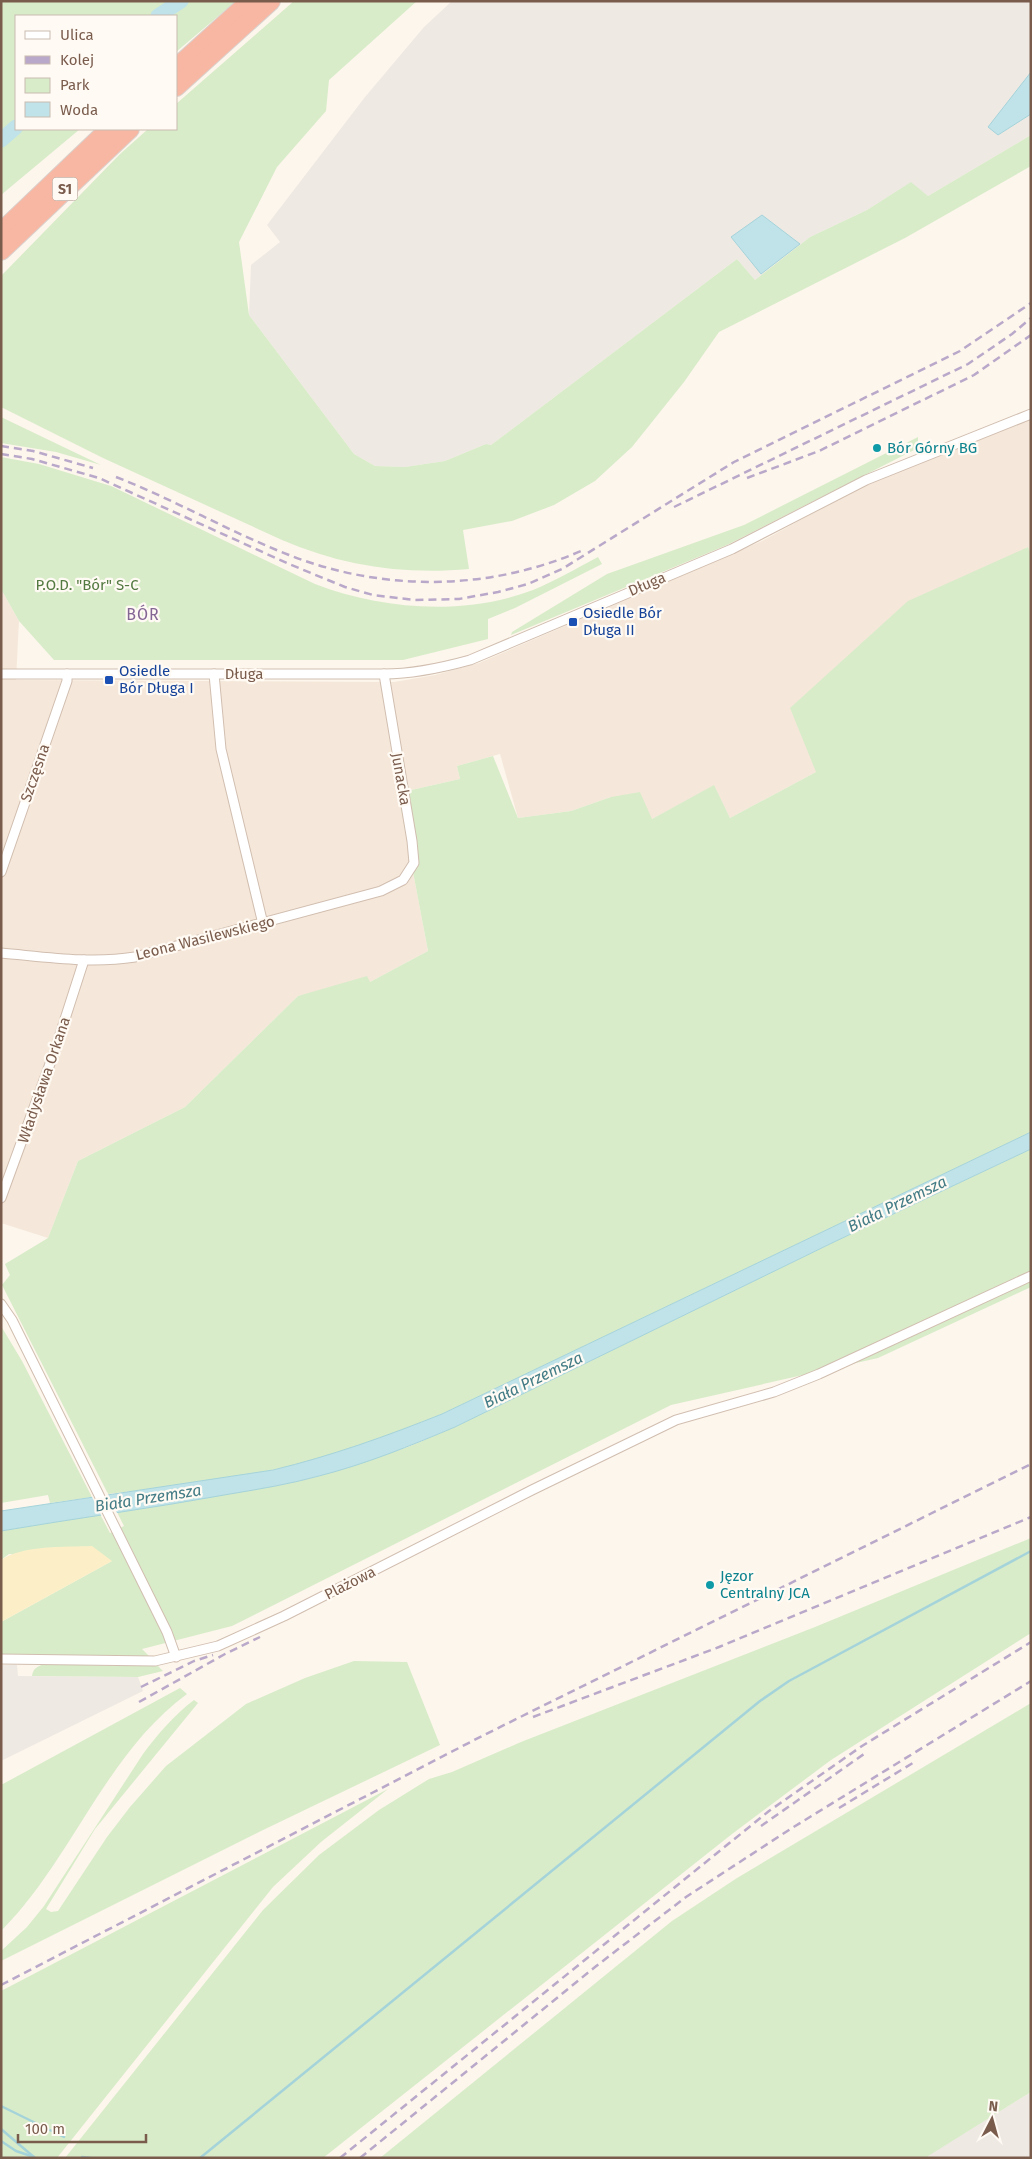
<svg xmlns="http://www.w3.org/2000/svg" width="1032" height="2159" font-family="'Fira Sans',sans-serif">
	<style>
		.residential { fill: #f5e8da }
		.industrial { fill: #efe9e4 }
		.green { fill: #d8ecc9 }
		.sand { fill: #fcefc7 }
		.water { fill: #bfe3e8; stroke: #a5d3da }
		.pier { fill: #fdf6ec }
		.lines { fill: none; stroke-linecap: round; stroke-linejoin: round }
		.stream { stroke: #a5d3da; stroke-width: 2.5 }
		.river { stroke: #bfe3e8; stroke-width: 15 }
		.street-casing { stroke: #d1beb0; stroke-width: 11 }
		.highway-casing { stroke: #dad1cd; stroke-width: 20 }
		.street { stroke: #fff; stroke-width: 9 }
		.highway { stroke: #f7b7a3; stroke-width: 18 }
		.rail { stroke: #b9a8c9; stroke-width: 2.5; stroke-dasharray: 8 5; stroke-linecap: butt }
		.culture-dot { fill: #0f9aa8; stroke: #fffaf3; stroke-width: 2 }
		.transit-dot { fill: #1a4fb4; stroke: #fffaf3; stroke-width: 2 }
		.labels { text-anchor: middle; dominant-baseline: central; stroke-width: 4.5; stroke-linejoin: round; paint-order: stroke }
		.shield { fill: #fffaf3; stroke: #a28b7f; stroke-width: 1 }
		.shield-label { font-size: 14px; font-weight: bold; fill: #7a5c4d }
		.culture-label { font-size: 15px; fill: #0d838f; stroke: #fffaf3; text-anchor: start }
		.street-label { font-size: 15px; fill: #7a5c4d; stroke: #fffaf3 }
		.park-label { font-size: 15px; fill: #537a41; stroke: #fffaf3 }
		.transit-label { font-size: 15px; fill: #164399; stroke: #fffaf3; text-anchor: start }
		.neighbourhood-label { font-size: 16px; letter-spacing: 1px; fill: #846695; stroke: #fffaf3 }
		.water-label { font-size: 16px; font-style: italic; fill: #437c86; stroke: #fffaf3 }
	</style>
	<rect width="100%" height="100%" fill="#fdf6ec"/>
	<!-- residential -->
	<polygon class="residential" points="1031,419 1031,555 1027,547 816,772 730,818 714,786 652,819 611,797 571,811 518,818 500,754 457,766 460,779 398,793 428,951 370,982 298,996 185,1107 78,1161 48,1238 1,1223 1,589 19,621 16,680 394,682 435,675 479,663 762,541 863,486"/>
	<!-- industrial -->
	<g class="industrial">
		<polygon points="452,1 1031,1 1031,135 928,196 910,183 867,210 810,237 755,280 737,259 491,445 486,444 445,461 405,467 375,466 354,454 249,315 251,265 280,242 267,225 365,97 424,27"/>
		<polygon points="1,1665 17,1665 18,1676 138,1677 143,1691 1,1761"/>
		<polygon points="1031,2092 1031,2158 925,2158 930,2154"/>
	</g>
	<!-- green -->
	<g class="green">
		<polygon points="1,1 236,1 176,52 176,16 16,16 16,129 80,129 1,195"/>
		<path d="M 294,1 L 417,1 L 329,80 L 326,111 L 277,167 L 239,242 L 249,315 L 354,454 L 375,466 L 405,467 L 445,461 L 486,444 L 491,445 L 737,259 L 755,280 L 810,237 L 867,210 L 911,182 L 928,196 L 1031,135 L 1031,166 L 905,238 L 719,332 L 684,382 L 632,447 L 595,481 L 554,505 L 512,521 L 463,530 L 469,569 C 404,575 342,566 282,540 L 103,458 L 1,407 L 1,276 L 120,154 L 148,129 L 176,129 L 176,104 Z"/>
		<polygon points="1,417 101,465 56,452 1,443"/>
		<polygon points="918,437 918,448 727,545 511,635 512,632 607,574 744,525"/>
		<path d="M 1,457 L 39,464 L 111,486 L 315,584 C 383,610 464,616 533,590 C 555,581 577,568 598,557 L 602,564 L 515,608 L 488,619 L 488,639 L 403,660 L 54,660 L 19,621 L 1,589 Z"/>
		<path d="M 1028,547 L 1031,555 L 1031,1132 L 442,1414 C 400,1431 357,1449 314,1460 C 246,1478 177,1486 108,1494 L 2,1285 L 10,1275 L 5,1264 L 48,1238 L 78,1161 L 185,1107 L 298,996 L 367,976 L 370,982 L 428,951 L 398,793 L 460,779 L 457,766 L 493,756 L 518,818 L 571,811 L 611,797 L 640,792 L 652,819 L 714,785 L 730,818 L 816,772 L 790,708 L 908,601 Z"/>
		<polygon points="1031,1149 1031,1287 878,1358 671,1405 232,1626 142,1649 150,1657 1,1655 1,1622 112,1561 9,1554 1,1560 1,1531 100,1514 110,1533 124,1526 117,1512 281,1485 320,1476 408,1447 455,1427 834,1242"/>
		<polygon points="1,1326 22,1361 92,1497 50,1503 48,1495 1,1503"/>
		<polygon points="1031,1538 1031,1633 831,1760 732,1834 323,2158 65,2158 263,1910 319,1855 379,1810 429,1779 452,1772 521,1742 815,1627"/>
		<path d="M 354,1661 L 407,1662 L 440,1745 L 261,1831 L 1,1961 L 1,1951 L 27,1927 L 44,1906 L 143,1754 C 158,1734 174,1715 194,1700 L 198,1703 L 95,1829 L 46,1909 L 51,1912 L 58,1911 L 107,1837 L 130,1807 L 166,1766 L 246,1704 L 305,1678 Z"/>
		<path d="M 44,1664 L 125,1666 L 157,1665 L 163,1671 L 138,1677 L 32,1676 C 33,1668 37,1667 44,1664 Z"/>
		<path d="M 180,1688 L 187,1694 C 105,1754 72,1860 1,1931 L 1,1785 Z"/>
		<polygon points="1031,1703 1031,2092 925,2158 380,2158 672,1921 737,1878"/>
		<polygon points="388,1789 321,1842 273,1887 57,2158 1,2158 1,1991"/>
	</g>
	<!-- sand -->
	<path class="sand" d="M 92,1546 L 112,1561 L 1,1622 L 1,1560 C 22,1545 66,1547 92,1546 Z"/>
	<!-- water -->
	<g class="water">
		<polygon points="1031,72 1031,114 998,135 988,127"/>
		<polygon points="762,215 800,244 761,274 731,237"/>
		<path d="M 1031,1132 L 1031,1149 L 834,1242 L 455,1427 C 410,1446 366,1464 319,1476 C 290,1484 260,1489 230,1494 C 154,1508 77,1518 1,1531 L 1,1511 L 273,1470 C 331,1456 387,1436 442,1414 Z"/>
	</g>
	<!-- pier -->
	<polygon class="pier" points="107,1492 118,1515 102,1517 91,1495"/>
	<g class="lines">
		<!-- stream -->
		<g class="stream">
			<polyline points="1,2106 64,2137"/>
			<polyline points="1,2129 35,2158"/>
			<polyline points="1,2141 16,2151 34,2157"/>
			<polyline points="82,2157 91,2158"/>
			<polyline points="200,2158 760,1701 789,1681 1031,1551"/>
		</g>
		<!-- river -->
		<g class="river">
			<polyline points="158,16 181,1"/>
			<polyline points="1,140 16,127"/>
		</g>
		<!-- street casing -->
		<g class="street-casing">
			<g id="street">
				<path d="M 1,674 L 384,674 C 414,674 441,668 470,660 L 732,549 L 866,480 L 1031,414"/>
				<polyline points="214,674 221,749 263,924"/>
				<polyline points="1,872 67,681 67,674"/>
				<path d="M 1,953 C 46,957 90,964 135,957 L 381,891 L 403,880 L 414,863 L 412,841 L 384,674"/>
				<polyline points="1,1198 55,1050 84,960"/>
				<polyline points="1,1304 12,1320 167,1632 176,1657"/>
				<polyline points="1,1659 155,1661 218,1646 284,1616 532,1490 676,1420 774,1392 819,1374 1031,1276"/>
			</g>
		</g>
		<!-- highway casing -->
		<g class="highway-casing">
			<g id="highway">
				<polyline points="176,68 250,1"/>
				<polyline points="176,87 271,1"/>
				<polyline points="1,232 109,129"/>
				<polyline points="1,251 130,129"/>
			</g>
		</g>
		<!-- street -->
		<use href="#street" class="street"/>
		<!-- highway -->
		<use href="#highway" class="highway"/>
		<!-- rail -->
		<g class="rail">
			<polyline points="1,446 33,451 93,468"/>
			<polyline points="1,454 32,459 99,478 289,564 345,587 373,595 415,600 459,599 498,592 528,584 562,569 734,462 960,351 1031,303"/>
			<path d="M 116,477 C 175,500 230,532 289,555 C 384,592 488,591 581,551"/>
			<polyline points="747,478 819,451 974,375 1031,335"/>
			<polyline points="674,507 968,364 1012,334 1031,318"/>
			<polyline points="141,1687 194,1661 213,1655"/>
			<polyline points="139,1702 225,1654 260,1637"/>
			<polyline points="533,1717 719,1647 1031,1517"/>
			<polyline points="839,1808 916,1761"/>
			<polyline points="761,1826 864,1754"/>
			<polyline points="1,1985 482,1736 1031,1464"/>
			<polyline points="340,2158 769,1811 862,1746 1031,1642"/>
			<polyline points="360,2158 595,1967 686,1897 792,1828 1031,1681"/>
		</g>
	</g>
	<!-- markers -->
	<g class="culture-dot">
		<circle cx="877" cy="448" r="5"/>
		<circle cx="710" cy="1585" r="5"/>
	</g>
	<g class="transit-dot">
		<rect x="568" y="617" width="10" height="10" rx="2.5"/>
		<rect x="104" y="675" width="10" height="10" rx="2.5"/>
	</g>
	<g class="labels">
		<!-- shield labels -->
		<rect class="shield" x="52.5" y="177.5" width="25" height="23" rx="4"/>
		<g class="shield-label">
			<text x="65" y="189">S1</text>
		</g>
		<!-- culture labels -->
		<g class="culture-label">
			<text x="887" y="448">Bór Górny BG</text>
			<text x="720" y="1576">Jęzor<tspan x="720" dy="17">Centralny JCA</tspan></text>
		</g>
		<!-- street labels -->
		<g class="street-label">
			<text transform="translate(647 584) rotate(-23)">Długa</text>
			<text x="244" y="674">Długa</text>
			<text transform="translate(35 773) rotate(-71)">Szczęsna</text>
			<text transform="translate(401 779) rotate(80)">Junacka</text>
			<text transform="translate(205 938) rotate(-14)">Leona Wasilewskiego</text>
			<text transform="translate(44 1080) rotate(-71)">Władysława Orkana</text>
			<text transform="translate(350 1583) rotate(-27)">Plażowa</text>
		</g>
		<!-- park labels -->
		<g class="park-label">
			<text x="87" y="585">P.O.D. "Bór" S-C</text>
		</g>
		<!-- transit labels -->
		<g class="transit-label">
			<text x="583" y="613">Osiedle Bór<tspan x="583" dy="17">Długa II</tspan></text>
			<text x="119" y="671">Osiedle<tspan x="119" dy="17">Bór Długa I</tspan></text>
		</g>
		<!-- neighbourhood labels -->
		<g class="neighbourhood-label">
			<text x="143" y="614">BÓR</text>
		</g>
		<!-- water labels -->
		<g class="water-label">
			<text transform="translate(897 1204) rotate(-26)">Biała Przemsza</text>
			<text transform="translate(533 1380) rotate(-26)">Biała Przemsza</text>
			<text transform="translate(148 1498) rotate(-9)">Biała Przemsza</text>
		</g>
	</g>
	<!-- border -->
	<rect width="1032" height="2159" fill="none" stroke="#7a5c4d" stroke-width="5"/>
	<!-- legend -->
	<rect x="15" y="15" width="162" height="115" fill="#fffaf3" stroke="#cabbb1"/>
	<rect x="25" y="31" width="25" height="8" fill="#ffffff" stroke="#cabbb1"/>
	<text x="60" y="40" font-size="15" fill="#7a5c4d">Ulica</text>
	<rect x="25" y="56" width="25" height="8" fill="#b9a8c9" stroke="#cabbb1"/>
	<text x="60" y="65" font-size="15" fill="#7a5c4d">Kolej</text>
	<rect x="25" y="78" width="25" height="15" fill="#d8ecc9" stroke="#cabbb1"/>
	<text x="60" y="90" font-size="15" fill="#7a5c4d">Park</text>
	<rect x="25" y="102" width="25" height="15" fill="#bfe3e8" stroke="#cabbb1"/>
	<text x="60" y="115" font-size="15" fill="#7a5c4d">Woda</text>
	<!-- north arrow -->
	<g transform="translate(992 2119) rotate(6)" stroke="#fffaf3" stroke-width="4" paint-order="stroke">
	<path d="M0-4L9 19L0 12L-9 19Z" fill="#7a5c4d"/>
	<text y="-8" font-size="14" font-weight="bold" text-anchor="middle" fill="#7a5c4d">N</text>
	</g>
	<!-- scale -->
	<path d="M18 2134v8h128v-8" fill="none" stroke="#7a5c4d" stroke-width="2.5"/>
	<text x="25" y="2134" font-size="15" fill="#7a5c4d" stroke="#fffaf3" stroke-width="4" paint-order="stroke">100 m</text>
</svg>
